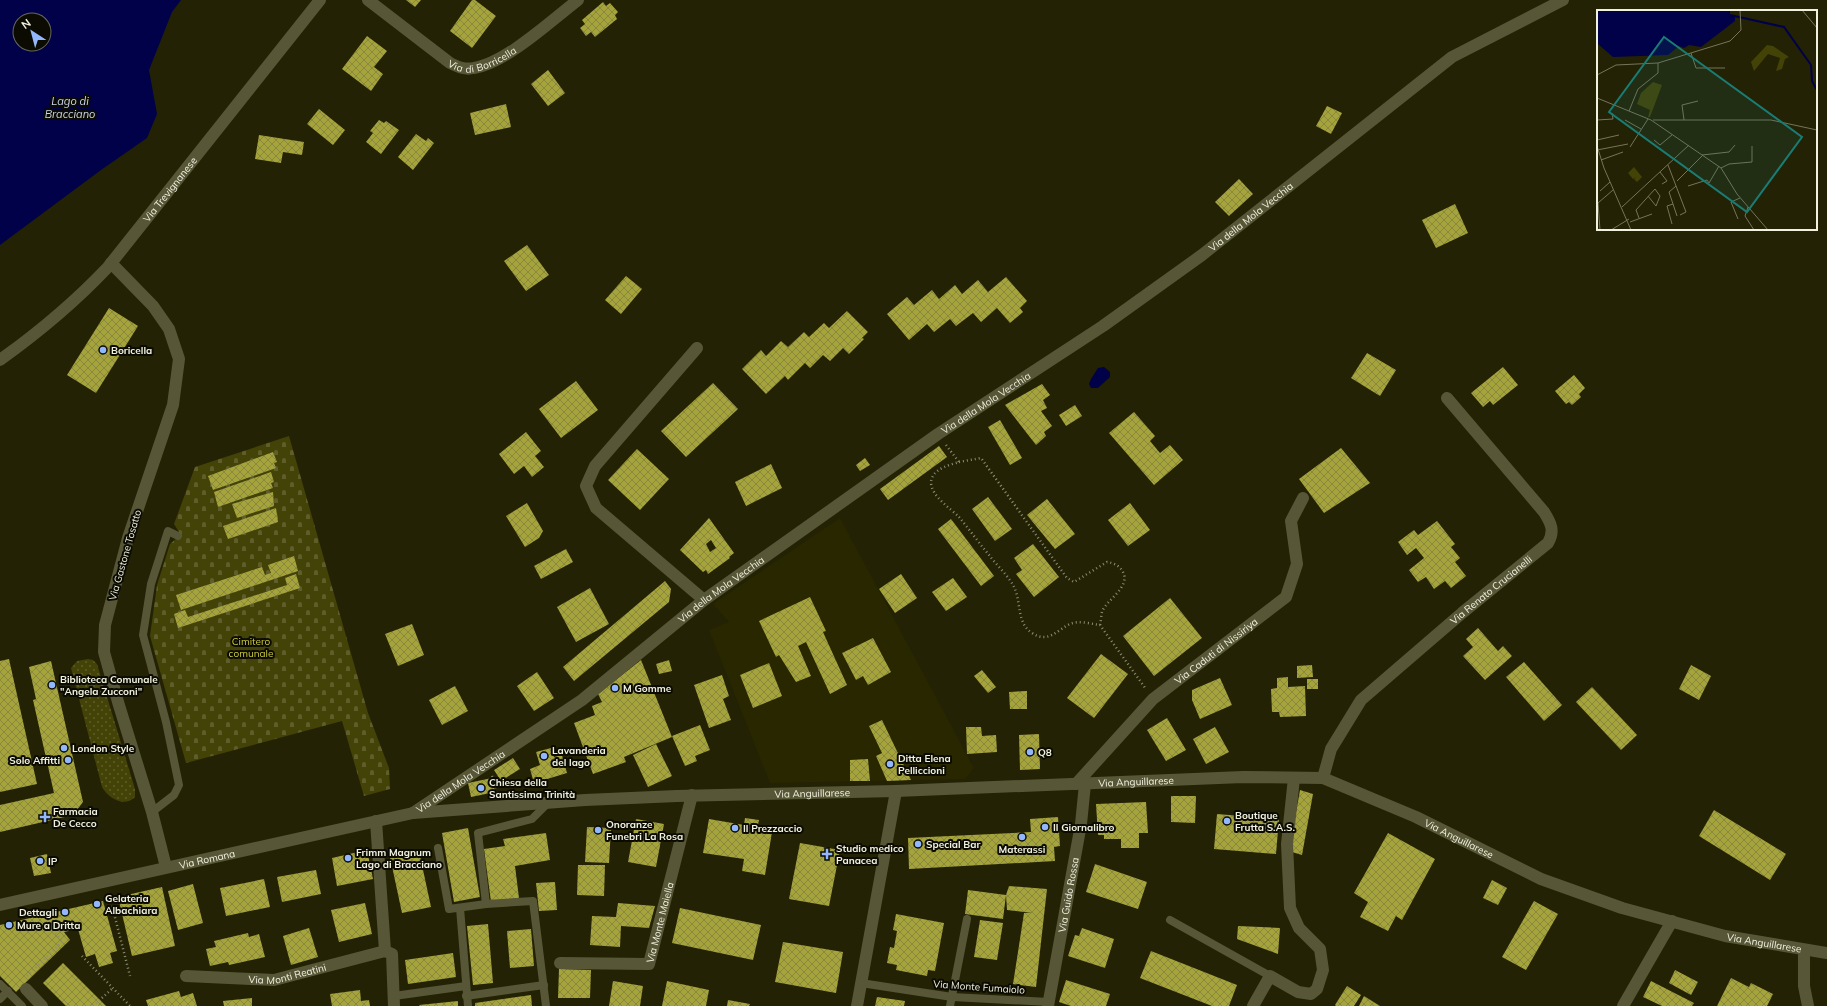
<svg xmlns="http://www.w3.org/2000/svg" width="1827" height="1006" font-family="Mulish,sans-serif">
	<style>
		.built { fill: #282700 }
		.grass { fill: url(#grass-dots) }
		.cemetery { fill: url(#cemetery-stones) }
		.water { fill: #000148; fill-rule: evenodd }
		.building { fill: url(#building-cross-hatch); fill-rule: evenodd }
		.lines { fill: none; stroke-linecap: round; stroke-linejoin: round }
		.path { stroke: #8d8d75; stroke-width: 2.5; stroke-dasharray: 1 3; stroke-linecap: butt }
		.service { stroke: #575738; stroke-width: 8 }
		.minor { stroke: #575738; stroke-width: 12 }
		.tertiary { stroke: #575738; stroke-width: 12 }
		.secondary { stroke: #575738; stroke-width: 12 }
		.poi-dot { fill: #93b7fd; stroke: #0b0b02; stroke-width: 1.5 }
		.labels { text-anchor: middle; dominant-baseline: central; stroke-width: 4; stroke-linejoin: round; paint-order: stroke }
		.street-label { font-size: 10px; fill: #f1f1e0; stroke: #0b0b02 }
		.poi-label { font-size: 10px; font-weight: bold; fill: #f1f1e0; stroke: #0b0b02; text-anchor: start }
		.park-label { font-size: 10px; fill: #cecb40; stroke: #0b0b02 }
		.water-label { font-size: 11px; font-style: italic; fill: #cbd6eb; stroke: #0b0b02 }
		.inset-river { fill: none; stroke: #000148; stroke-width: 2 }
		.inset-road { fill: none; stroke: #75755c; stroke-width: 1 }
		.view { fill: #1a7c74; fill-opacity: 0.15; stroke: #1a7c74; stroke-width: 2 }
		.inset-edge { fill: none; stroke: #f1f1e0; stroke-width: 2 }
	</style>
	<defs>
		<pattern id="grass-dots" width="8" height="8" patternUnits="userSpaceOnUse"><rect width="8" height="8" fill="#434207"/><path d="M2 2h.1M6 6h.1" fill="none" stroke="#5f5e2b" stroke-width="1.8" stroke-linecap="round"/></pattern>
		<pattern id="cemetery-stones" width="16" height="16" patternUnits="userSpaceOnUse"><rect width="16" height="16" fill="#434207"/><path d="M2 7V4a2 2 0 0 1 4 0v3zM10 15v-3a2 2 0 0 1 4 0v3z" fill="#5f5e2b"/></pattern>
		<pattern id="building-cross-hatch" width="8" height="8" patternUnits="userSpaceOnUse"><rect width="8" height="8" fill="#a5a33b"/><path d="M0 0l8 8M0 8l8-8" fill="none" stroke="#89883d"/></pattern>
	</defs>
	<rect width="100%" height="100%" fill="#232204"/>
	<!-- built -->
	<polygon class="built" points="840,518 974,768 965,779 770,783 709,630 729,622 713,604"/>
	<!-- grass -->
	<path class="grass" d="M 88,659 L 93,660 L 97,664 L 135,789 L 135,797 C 124,808 108,798 102,787 L 71,668 L 77,661 Z"/>
	<!-- cemetery -->
	<polygon class="cemetery" points="289,436 368,713 389,768 390,789 364,796 342,721 186,763 150,636 157,585 170,544 178,537 179,532 174,524 195,467"/>
	<!-- water -->
	<g class="water">
		<path d="M 0,0 L 181,0 L 172,12 L 149,70 L 157,114 L 147,138 L 101,170 L 0,245 ZM 20,20 L 44,20 L 44,44 L 20,44 Z"/>
		<polygon points="1104,367 1110,372 1110,377 1098,388 1091,388 1089,384 1091,379 1098,368"/>
	</g>
	<!-- building -->
	<g class="building">
		<polygon points="406,0 421,0 415,7"/>
		<polygon points="472,0 475,0 496,16 472,48 450,31"/>
		<polygon points="603,2 606,6 610,3 618,12 615,15 617,19 595,37 591,32 586,36 580,28 585,24 582,20"/>
		<polygon points="367,36 387,51 374,67 383,74 371,91 342,69"/>
		<polygon points="548,70 565,93 548,106 531,84"/>
		<polygon points="506,104 511,127 475,135 470,113"/>
		<polygon points="1327,106 1342,113 1331,134 1316,126"/>
		<polygon points="319,109 345,130 333,145 307,124"/>
		<polygon points="379,120 384,123 386,121 399,130 381,154 366,142 373,133 370,131"/>
		<polygon points="416,134 426,141 428,138 434,143 413,170 398,157"/>
		<polygon points="259,135 304,142 302,155 283,152 281,163 255,159"/>
		<polygon points="1239,179 1253,194 1229,216 1215,202"/>
		<polygon points="1455,204 1468,233 1436,248 1422,220"/>
		<polygon points="527,245 549,275 526,291 504,261"/>
		<polygon points="626,276 642,289 621,314 605,300"/>
		<polygon points="1006,277 1027,301 1020,308 1023,312 1010,323 997,308 981,322 973,313 956,326 950,319 934,332 927,324 909,340 887,314 907,297 914,305 932,290 939,299 955,285 962,294 978,280 988,292"/>
		<polygon points="109,308 138,326 96,393 67,375"/>
		<polygon points="847,311 868,332 862,338 864,339 849,354 843,348 830,361 823,355 810,368 805,363 788,380 785,376 766,394 742,369 761,350 766,356 781,341 788,347 804,332 809,337 824,323 829,328"/>
		<polygon points="1367,353 1396,370 1380,396 1351,378"/>
		<polygon points="1503,367 1518,385 1493,405 1490,401 1483,407 1471,393"/>
		<polygon points="1574,375 1585,388 1579,394 1581,397 1572,405 1569,402 1566,404 1555,391"/>
		<polygon points="576,381 598,410 561,438 539,409"/>
		<polygon points="713,383 738,409 686,457 661,431"/>
		<polygon points="1042,384 1050,395 1043,400 1047,408 1041,411 1052,426 1044,432 1046,436 1036,445 1005,405"/>
		<polygon points="1075,405 1082,416 1066,426 1059,415"/>
		<polygon points="1134,412 1155,436 1150,441 1160,453 1170,445 1183,460 1154,485 1109,433"/>
		<polygon points="1000,420 1022,458 1010,465 988,427"/>
		<polygon points="526,432 541,451 535,456 544,467 532,477 524,466 514,474 499,454"/>
		<polygon points="939,446 947,457 888,500 880,489"/>
		<polygon points="1341,448 1370,483 1324,513 1299,479"/>
		<polygon points="637,449 669,479 640,510 608,480"/>
		<polygon points="273,452 277,462 274,463 276,468 213,490 208,476"/>
		<polygon points="865,458 870,465 860,471 856,465"/>
		<polygon points="771,464 782,488 746,506 735,482"/>
		<polygon points="271,472 274,482 271,483 273,488 218,507 214,492"/>
		<polygon points="273,492 274,506 237,518 232,504"/>
		<polygon points="988,497 1012,529 995,541 972,509"/>
		<polygon points="1047,499 1075,534 1055,549 1027,515"/>
		<polygon points="527,503 543,531 539,538 525,547 506,516"/>
		<polygon points="1130,503 1150,530 1128,546 1108,520"/>
		<polygon points="276,508 278,522 228,539 223,526"/>
		<path d="M 709,518 L 734,553 L 729,557 L 730,558 L 708,574 L 706,570 L 703,572 L 680,550 ZM 711,540 L 716,548 L 710,552 L 706,544 Z"/>
		<polygon points="951,519 994,576 981,586 938,529"/>
		<polygon points="1437,521 1455,544 1451,547 1460,558 1455,562 1466,576 1451,588 1445,581 1434,589 1426,577 1418,582 1409,570 1424,558 1416,548 1407,555 1398,542 1414,530 1418,535"/>
		<polygon points="1033,544 1059,577 1034,597 1016,574 1022,570 1014,558"/>
		<polygon points="566,549 573,562 541,579 534,566"/>
		<polygon points="294,556 298,571 181,610 176,595 262,567 265,575 271,573 268,565"/>
		<polygon points="296,574 300,588 178,628 174,614 185,610 188,617 287,585 285,578"/>
		<polygon points="901,574 917,598 895,613 879,589"/>
		<polygon points="953,578 967,597 946,611 932,592"/>
		<polygon points="665,581 671,589 669,602 574,681 563,667"/>
		<polygon points="590,588 609,624 576,642 557,607"/>
		<polygon points="810,597 826,631 823,632 847,685 830,694 806,642 798,646 811,676 796,682 779,655 776,657 759,621"/>
		<polygon points="1170,598 1202,638 1154,676 1123,636"/>
		<polygon points="412,624 424,655 398,666 385,634"/>
		<polygon points="1478,628 1498,651 1503,646 1512,656 1485,680 1463,656 1473,647 1466,639"/>
		<polygon points="873,638 891,672 868,685 863,676 856,680 842,653"/>
		<polygon points="1101,654 1128,674 1094,718 1067,698"/>
		<polygon points="9,659 37,784 0,792 0,661"/>
		<polygon points="641,660 672,737 624,757 626,762 593,774 574,723 595,715 592,706 602,702 598,694"/>
		<polygon points="669,660 672,671 659,674 656,664"/>
		<polygon points="51,661 83,802 73,815 0,832 0,805 54,793 33,700 36,699 29,667"/>
		<polygon points="1524,662 1562,705 1544,721 1506,677"/>
		<polygon points="769,663 782,696 753,708 740,675"/>
		<polygon points="1312,665 1313,677 1297,678 1297,666"/>
		<polygon points="1691,665 1711,676 1699,700 1679,689"/>
		<polygon points="982,670 996,687 988,693 974,676"/>
		<polygon points="537,672 554,698 534,711 517,686"/>
		<polygon points="722,675 729,696 723,699 731,720 709,728 694,685"/>
		<polygon points="1288,677 1288,687 1305,686 1306,716 1280,717 1279,712 1272,712 1271,689 1277,688 1277,678"/>
		<polygon points="1220,678 1232,705 1200,719 1192,700 1192,690"/>
		<rect x="1307" y="679" width="11" height="10"/>
		<polygon points="455,686 468,711 442,725 429,700"/>
		<polygon points="1592,687 1637,735 1621,750 1576,702"/>
		<polygon points="1027,691 1027,709 1010,709 1009,692"/>
		<polygon points="1167,718 1186,750 1166,761 1147,730"/>
		<polygon points="882,720 895,747 911,780 887,781 876,756 882,753 869,726"/>
		<polygon points="700,725 710,750 695,756 697,761 685,766 672,736"/>
		<polygon points="966,727 981,727 982,736 996,735 997,752 967,754"/>
		<polygon points="1215,727 1229,752 1206,764 1193,739"/>
		<polygon points="1039,734 1040,769 1020,770 1019,735"/>
		<polygon points="656,744 672,776 648,787 633,755"/>
		<polygon points="551,748 554,757 562,755 567,773 534,783 530,769 540,765 536,752"/>
		<polygon points="513,758 520,769 501,781 494,770"/>
		<polygon points="868,759 870,781 850,781 850,760"/>
		<polygon points="492,778 495,792 471,797 468,783"/>
		<polygon points="1300,790 1313,794 1302,855 1292,852 1291,841"/>
		<polygon points="1171,796 1196,796 1195,823 1171,822"/>
		<polygon points="1146,802 1148,833 1139,833 1139,848 1121,848 1121,839 1104,839 1104,835 1098,835 1096,804"/>
		<polygon points="1714,810 1786,854 1770,880 1699,836"/>
		<polygon points="1217,814 1279,819 1276,854 1214,849"/>
		<polygon points="1058,817 1060,846 1054,847 1055,861 909,869 908,838 1031,832 1030,819"/>
		<polygon points="745,818 759,820 757,830 772,832 765,875 742,871 744,859 703,853 709,819 744,825"/>
		<polygon points="636,819 664,824 656,867 628,862"/>
		<polygon points="587,827 611,828 609,863 585,862"/>
		<polygon points="468,828 480,897 454,902 442,833"/>
		<polygon points="546,833 550,860 515,866 519,898 491,902 484,849 505,846 503,839"/>
		<polygon points="1388,833 1435,859 1402,920 1396,916 1388,931 1360,917 1368,902 1354,893"/>
		<polygon points="800,843 840,850 829,906 789,899"/>
		<polygon points="367,850 373,879 337,886 332,858"/>
		<polygon points="419,851 431,907 402,913 390,857"/>
		<polygon points="47,854 51,873 34,876 30,858"/>
		<polygon points="1095,864 1147,882 1138,909 1086,892"/>
		<polygon points="578,865 605,865 604,896 577,895"/>
		<polygon points="316,870 321,894 282,902 277,877"/>
		<polygon points="264,879 270,907 226,916 220,888"/>
		<polygon points="1492,880 1507,888 1498,905 1483,898"/>
		<polygon points="555,882 557,910 539,911 536,883"/>
		<polygon points="193,884 203,923 178,930 168,891"/>
		<polygon points="1009,886 1047,889 1036,987 1013,984 1024,913 1032,913 1007,910 1006,895"/>
		<polygon points="162,887 175,946 132,956 118,897"/>
		<polygon points="968,890 1006,895 1003,919 965,914"/>
		<polygon points="103,901 117,951 110,953 113,963 99,967 95,954 86,957 78,929 64,932 70,940 16,992 0,976 0,925"/>
		<polygon points="1534,901 1558,914 1526,970 1502,957"/>
		<polygon points="365,903 372,934 339,942 331,910"/>
		<polygon points="618,903 655,906 649,928 621,926 620,947 590,945 592,916 616,917"/>
		<polygon points="680,908 761,925 753,960 672,943"/>
		<polygon points="896,914 944,923 935,971 928,970 927,976 896,970 897,965 887,963 890,947 894,948 897,931 893,930"/>
		<polygon points="980,920 1003,923 997,960 974,957"/>
		<polygon points="488,924 493,983 473,985 467,926"/>
		<polygon points="1238,926 1280,928 1278,954 1237,939"/>
		<polygon points="309,928 318,957 291,965 283,936"/>
		<polygon points="1082,928 1114,939 1105,968 1068,956 1075,935 1079,936"/>
		<polygon points="531,929 534,966 510,968 507,931"/>
		<polygon points="248,933 249,937 259,934 265,957 229,965 228,962 210,966 206,949 216,947 214,941"/>
		<polygon points="783,942 843,952 836,993 775,982"/>
		<polygon points="1151,951 1237,985 1229,1006 1212,1006 1140,978"/>
		<polygon points="453,953 456,977 408,984 405,960"/>
		<polygon points="63,963 106,1006 66,1006 43,983"/>
		<polygon points="559,969 591,970 590,998 558,998"/>
		<polygon points="1675,970 1698,982 1691,995 1669,983"/>
		<polygon points="1731,978 1749,987 1751,983 1773,994 1767,1006 1717,1006"/>
		<polygon points="1066,980 1110,994 1106,1006 1071,1006 1059,1002"/>
		<polygon points="613,981 643,986 640,1006 609,1006"/>
		<polygon points="667,981 709,990 706,1006 662,1006"/>
		<polygon points="1651,981 1694,1003 1692,1006 1662,1006 1643,997"/>
		<polygon points="1347,986 1361,995 1354,1006 1336,1006 1335,1005"/>
		<polygon points="360,990 361,1001 369,1000 370,1006 332,1006 330,994"/>
		<polygon points="179,991 181,997 193,993 197,1006 148,1006 146,1000"/>
		<polygon points="531,995 532,1006 475,1006 475,1003"/>
		<polygon points="1364,996 1380,1006 1359,1006"/>
		<polygon points="877,997 905,1001 904,1006 875,1006"/>
		<polygon points="252,998 252,1006 224,1006 223,1001"/>
		<polygon points="728,1000 750,1004 749,1006 727,1006"/>
		<polygon points="458,1001 458,1006 420,1006 419,1005"/>
	</g>
	<g class="lines">
		<!-- path -->
		<g class="path">
			<path d="M 946,445 L 959,462 C 949,465 932,469 931,482 C 931,496 950,508 959,517 C 969,529 979,543 989,555 C 997,566 1010,577 1015,589 C 1021,604 1017,623 1032,633 C 1048,644 1057,630 1070,624 C 1079,620 1091,624 1100,625 L 1146,689"/>
			<path d="M 959,462 L 981,458 L 1067,578 L 1074,582 L 1107,562 C 1114,563 1120,566 1123,572 C 1131,587 1106,600 1102,612 C 1101,616 1101,621 1100,625"/>
			<polyline points="492,776 494,780 497,794"/>
			<polyline points="109,894 130,976"/>
			<polyline points="82,956 130,1006"/>
			<polyline points="27,976 63,941 42,920"/>
			<polyline points="93,1006 113,988"/>
		</g>
		<!-- service -->
		<g class="service">
			<polyline points="152,812 174,795 179,785 166,722 143,635 151,584 168,531 178,536"/>
			<polyline points="438,848 449,909 486,904 533,901 546,1006"/>
			<polyline points="486,904 478,833 532,819 548,803"/>
			<polyline points="460,908 468,1006"/>
			<polyline points="1170,920 1270,976"/>
			<polyline points="861,983 952,997 1049,1002"/>
			<polyline points="0,984 22,1006"/>
			<polyline points="394,996 466,986"/>
			<polyline points="466,996 544,985"/>
			<polyline points="0,999 8,991"/>
			<polyline points="950,1006 967,919"/>
		</g>
		<!-- minor -->
		<g class="minor">
			<path id="s1" d="M 368,0 L 450,63 C 458,67 465,70 474,68 C 506,63 552,20 578,0"/>
			<polyline points="697,348 595,466 586,486 596,508 704,600"/>
			<path id="s2" d="M 1323,778 L 1331,749 L 1361,700 L 1462,613 L 1548,543 C 1555,531 1551,523 1544,512 L 1447,398"/>
			<path id="s3" d="M 1076,784 L 1153,699 L 1286,597 L 1297,564 L 1291,521 L 1303,498"/>
			<polyline points="376,821 385,951"/>
			<polyline points="1804,950 1804,986 1808,1006"/>
			<path id="s4" d="M 560,963 L 649,964 L 692,795"/>
			<path id="s5" d="M 186,976 L 274,980 L 385,951 L 392,954 L 394,1006"/>
			<polyline points="26,989 42,1006"/>
			<polyline points="857,1006 896,791"/>
			<path id="s6" d="M 1048,1006 L 1081,824 L 1085,784"/>
			<polyline points="1253,1006 1270,976 1298,992 1311,994 1317,989 1323,970 1320,949 1299,928 1290,908 1287,844 1294,778"/>
			<polyline points="1623,1006 1672,921"/>
		</g>
		<!-- tertiary -->
		<g class="tertiary">
			<polyline points="111,263 153,306 169,329 179,359 173,405 128,538 105,625 104,652 118,702 152,812 166,867"/>
			<path id="s7" d="M 413,813 L 582,700 L 704,600 L 938,434 L 1103,326 L 1202,255 L 1452,57 L 1563,0"/>
		</g>
		<!-- secondary -->
		<g class="secondary">
			<path id="s8" d="M 0,360 C 39,332 75,302 108,267 L 320,0"/>
			<path id="s9" d="M 0,905 L 413,813 L 585,800 L 677,796 L 896,791 L 1243,777 L 1323,778 L 1416,817 L 1541,879 L 1622,908 L 1725,936 L 1827,953"/>
		</g>
	</g>
	<!-- markers -->
	<g class="poi-dot">
		<circle cx="103" cy="350" r="4"/>
		<circle cx="52" cy="685" r="4"/>
		<circle cx="615" cy="688" r="4"/>
		<circle cx="64" cy="748" r="4"/>
		<circle cx="1030" cy="752" r="4"/>
		<circle cx="544" cy="756" r="4"/>
		<circle cx="68" cy="760" r="4"/>
		<circle cx="890" cy="764" r="4"/>
		<circle cx="481" cy="788" r="4"/>
		<path d="M43 811h4v4h4v4h-4v4h-4v-4h-4v-4h4z"/>
		<circle cx="1227" cy="821" r="4"/>
		<circle cx="1045" cy="827" r="4"/>
		<circle cx="735" cy="828" r="4"/>
		<circle cx="598" cy="830" r="4"/>
		<circle cx="1022" cy="837" r="4"/>
		<circle cx="918" cy="844" r="4"/>
		<path d="M825 848h4v4h4v4h-4v4h-4v-4h-4v-4h4z"/>
		<circle cx="348" cy="858" r="4"/>
		<circle cx="40" cy="861" r="4"/>
		<circle cx="97" cy="904" r="4"/>
		<circle cx="65" cy="912" r="4"/>
		<circle cx="9" cy="925" r="4"/>
	</g>
	<g class="labels">
		<!-- street labels -->
		<g class="street-label">
			<text stroke="none"><textPath href="#s1" startOffset="138">Via di Borricella</textPath></text>
			<text stroke="none"><textPath href="#s8" startOffset="242">Via Trevignanese</textPath></text>
			<text stroke="none"><textPath href="#s7" startOffset="1029">Via della Mola Vecchia</textPath></text>
			<text stroke="none"><textPath href="#s7" startOffset="705">Via della Mola Vecchia</textPath></text>
			<text transform="translate(125 555) rotate(-74)">Via Gastone Tosatto</text>
			<text stroke="none"><textPath href="#s7" startOffset="381">Via della Mola Vecchia</textPath></text>
			<text stroke="none"><textPath href="#s2" startOffset="258">Via Renato Crucianelli</textPath></text>
			<text stroke="none"><textPath href="#s3" startOffset="194">Via Caduti di Nissiriya</textPath></text>
			<text stroke="none"><textPath href="#s7" startOffset="57">Via della Mola Vecchia</textPath></text>
			<text stroke="none"><textPath href="#s9" startOffset="1147">Via Anguillarese</textPath></text>
			<text stroke="none"><textPath href="#s9" startOffset="823">Via Anguillarese</textPath></text>
			<text stroke="none"><textPath href="#s9" startOffset="1483">Via Anguillarese</textPath></text>
			<text stroke="none"><textPath href="#s9" startOffset="212">Via Romana</textPath></text>
			<text stroke="none"><textPath href="#s6" startOffset="113">Via Guido Rossa</textPath></text>
			<text stroke="none"><textPath href="#s4" startOffset="132">Via Monte Maiella</textPath></text>
			<text stroke="none"><textPath href="#s9" startOffset="1807">Via Anguillarese</textPath></text>
			<text stroke="none"><textPath href="#s5" startOffset="102">Via Monti Reatini</textPath></text>
			<text transform="translate(979 987) rotate(4)">Via Monte Fumaiolo</text>
		</g>
		<!-- poi labels -->
		<g class="poi-label">
			<text x="111" y="350">Boricella</text>
			<text x="60" y="679">Biblioteca Comunale<tspan x="60" dy="12">"Angela Zucconi"</tspan></text>
			<text x="623" y="688">M Gomme</text>
			<text x="72" y="748">London Style</text>
			<text x="552" y="750">Lavanderia<tspan x="552" dy="12">del lago</tspan></text>
			<text x="1038" y="752">Q8</text>
			<text x="898" y="758">Ditta Elena<tspan x="898" dy="12">Pelliccioni</tspan></text>
			<text x="60" y="760" text-anchor="end">Solo Affitti</text>
			<text x="489" y="782">Chiesa della<tspan x="489" dy="12">Santissima Trinità</tspan></text>
			<text x="53" y="811">Farmacia<tspan x="53" dy="12">De Cecco</tspan></text>
			<text x="1235" y="815">Boutique<tspan x="1235" dy="12">Frutta S.A.S.</tspan></text>
			<text x="606" y="824">Onoranze<tspan x="606" dy="12">Funebri La Rosa</tspan></text>
			<text x="1053" y="827">Il Giornalibro</text>
			<text x="743" y="828">Il Prezzaccio</text>
			<text x="926" y="844">Special Bar</text>
			<text x="836" y="848">Studio medico<tspan x="836" dy="12">Panacea</tspan></text>
			<text x="1022" y="849" text-anchor="middle">Materassi</text>
			<text x="356" y="852">Frimm Magnum<tspan x="356" dy="12">Lago di Bracciano</tspan></text>
			<text x="48" y="861">IP</text>
			<text x="105" y="898">Gelateria<tspan x="105" dy="12">Albachiara</tspan></text>
			<text x="57" y="912" text-anchor="end">Dettagli</text>
			<text x="17" y="925">Mure a Dritta</text>
		</g>
		<!-- park labels -->
		<g class="park-label">
			<text x="251" y="641">Cimitero<tspan x="251" dy="12">comunale</tspan></text>
		</g>
		<!-- water labels -->
		<g class="water-label">
			<text x="70" y="101">Lago di<tspan x="70" dy="13">Bracciano</tspan></text>
		</g>
	</g>
	<!-- overview -->
	<g transform="translate(1597 10)">
		<rect width="220" height="220" fill="#232204"/>
		<path d="M 170,35 L 176,36 L 192,47 L 188,49 L 185,59 L 179,61 L 183,48 L 171,44 L 157,61 L 154,52 Z" fill="#434207"/>
		<path d="M 56,72 L 65,75 L 53,107 L 51,107 L 53,100 L 40,94 L 44,83 Z" fill="#434207"/>
		<path d="M 37,157 L 45,167 L 40,172 L 37,169 L 39,167 L 36,169 L 31,163 Z" fill="#434207"/>
		<path d="M 0,0 L 133,0 L 133,5 L 138,7 L 138,11 L 104,37 L 92,35 L 87,38 L 82,36 L 71,45 L 16,47 L 1,34 Z" fill="#000148"/>
		<path class="inset-river" d="M 133,5 L 187,17 L 214,55 L 215,71 L 220,80"/>
		<path class="inset-road" d="M 205,0 L 220,18M 94,43 L 99,58 L 128,58M 0,65 L 19,55 L 61,53 L 133,31 L 144,20 L 143,0M 0,88 L 54,110 L 124,158 L 140,184 L 171,220M 32,101 L 41,79 L 61,63 L 61,53M 0,110 L 16,109 L 15,103M 28,110 L 44,119M 56,110 L 174,110 L 220,120M 87,110 L 85,95 L 101,91M 0,130 L 22,125M 57,130 L 63,135 L 75,125M 0,136 L 7,158 L 34,220M 33,137 L 51,109M 0,140 L 31,134M 105,145 L 132,142 L 138,135M 4,150 L 26,142M 71,155 L 89,202 L 83,205M 124,158 L 132,154 L 155,152 L 155,136M 63,162 L 70,171 L 65,174M 80,171 L 106,145M 79,176 L 72,182 L 80,206M 91,176 L 110,170 L 112,173 L 122,156M 3,181 L 13,172M 25,197 L 92,135M 151,197 L 148,206 L 157,220M 42,208 L 39,200 L 48,190 L 58,179 L 63,186 L 59,196 L 51,186M 141,209 L 134,192 L 143,188M 33,212 L 55,204M 75,214 L 70,196 L 76,194M 3,220 L 1,193 L 16,180M 14,220 L 32,209"/>
		<path class="view" d="M 67,27 L 205,127 L 150,202 L 12,102 Z"/>
		<rect width="220" height="220" class="inset-edge"/>
	</g>
	<!-- north arrow -->
	<g transform="translate(32 32) rotate(324)"><circle r="19" fill="#0b0b02" stroke="#67675b"/>
	<path d="M0-3L7 15L0 10L-7 15Z" fill="#93b7fd"/>
	<text y="-6" font-size="11" font-weight="bold" text-anchor="middle" fill="#f1f1e0">N</text>
	</g>
</svg>
